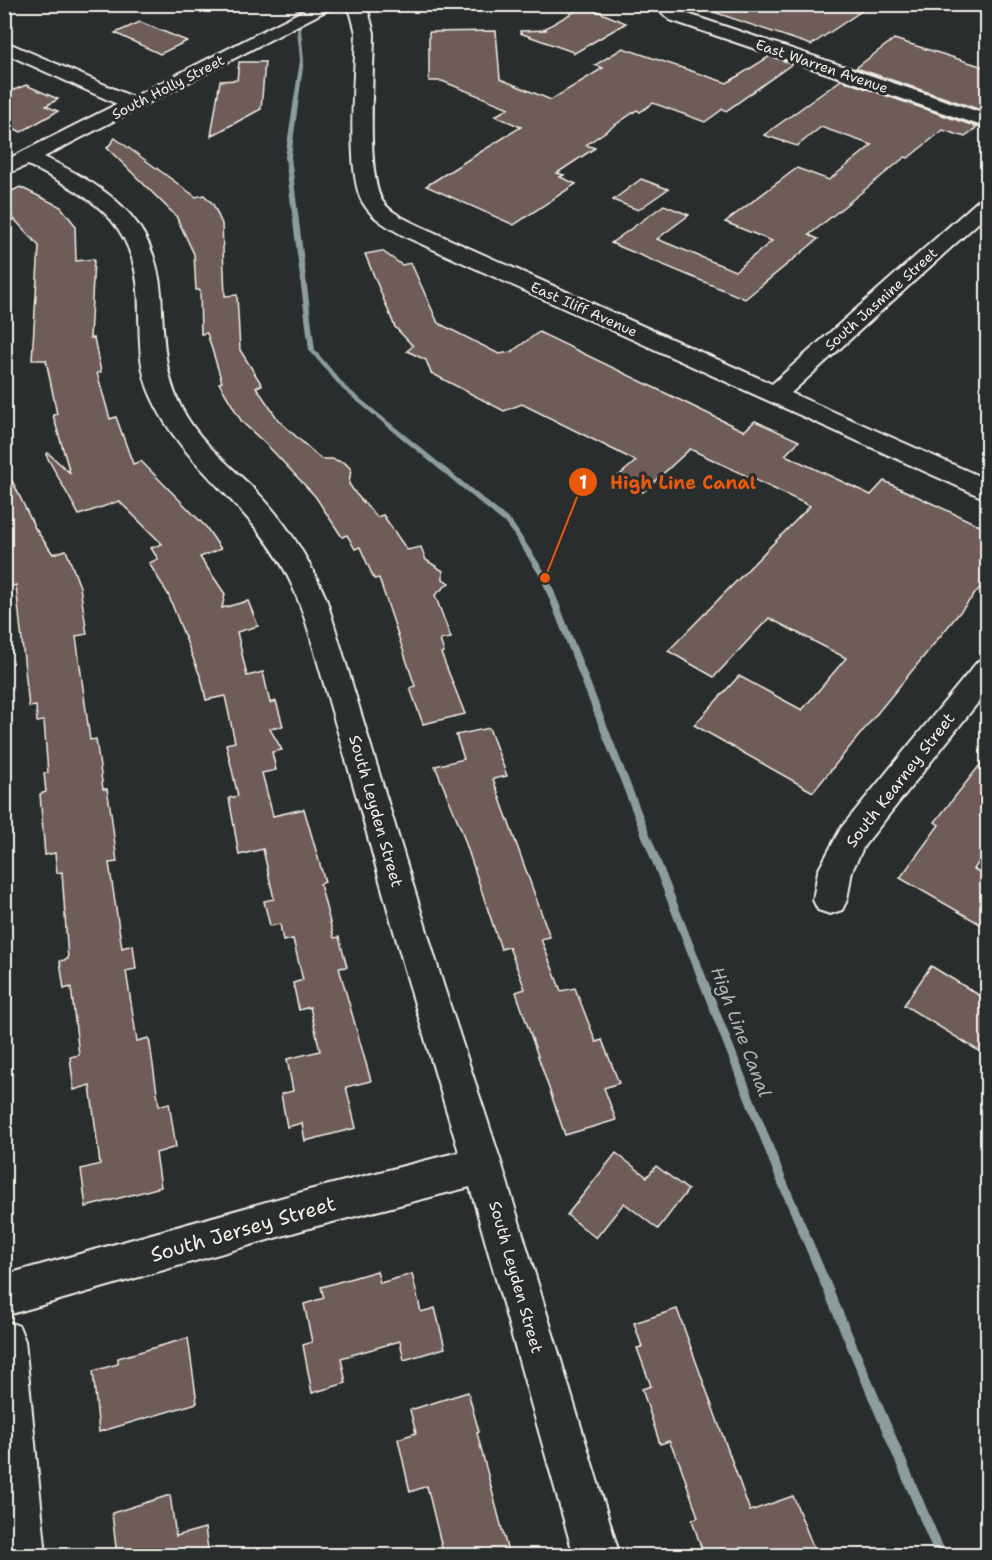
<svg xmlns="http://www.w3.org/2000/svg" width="992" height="1560" font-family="'Shantell Sans',sans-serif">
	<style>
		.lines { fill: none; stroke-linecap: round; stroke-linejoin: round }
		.stream { fill: #8d9c9e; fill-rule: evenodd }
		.building { fill: #6e5c58; stroke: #f4f1e8; stroke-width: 1.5 }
		.minor-casing { stroke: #f4f1e8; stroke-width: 4 }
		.minor { fill: #2a2d2e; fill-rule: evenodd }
		.labels { text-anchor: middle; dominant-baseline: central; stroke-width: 6; stroke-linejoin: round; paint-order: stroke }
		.far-street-label { font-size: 14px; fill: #f4f1e8; stroke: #2a2d2e }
		.street-label { font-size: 16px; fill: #f4f1e8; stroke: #2a2d2e }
		.water-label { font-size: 18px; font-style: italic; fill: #b0b8b7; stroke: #2a2d2e }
		.near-street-label { font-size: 20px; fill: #f4f1e8; stroke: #2a2d2e }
		.leader { fill: none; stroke: #e8590c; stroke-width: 2 }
		.callout-dot { fill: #e8590c; stroke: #2a2d2e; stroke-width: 2 }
		.mark-label { font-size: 18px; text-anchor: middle; font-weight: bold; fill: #fff }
		.callout-label { font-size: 18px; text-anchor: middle; font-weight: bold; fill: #e8590c; stroke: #2a2d2e; stroke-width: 6; stroke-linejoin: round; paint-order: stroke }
	</style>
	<rect width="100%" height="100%" fill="#2a2d2e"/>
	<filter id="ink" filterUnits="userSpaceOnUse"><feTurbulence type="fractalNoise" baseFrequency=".0167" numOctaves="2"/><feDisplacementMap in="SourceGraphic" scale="12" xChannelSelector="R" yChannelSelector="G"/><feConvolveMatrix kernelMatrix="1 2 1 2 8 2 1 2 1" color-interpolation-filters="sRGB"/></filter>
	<g filter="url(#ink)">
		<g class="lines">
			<!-- stream -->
			<polygon class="stream" points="290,4 295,4 299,9 304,60 291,157 315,350 346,387 512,522 549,578 784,1174 947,1556 935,1556 774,1174 541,578 508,526 342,389 309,350 285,157 300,60 295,9"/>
		</g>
		<!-- building -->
		<g class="building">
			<polygon points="702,4 872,4 811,45 702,8"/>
			<polygon points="584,6 626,23 573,54 573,52 520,33 520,31 547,30 544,29"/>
			<polygon points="140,22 187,41 160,54 115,33"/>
			<polygon points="496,31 500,79 551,100 603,68 595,65 623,48 727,83 770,56 792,64 726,111 723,109 705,122 653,103 640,112 637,110 586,145 595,148 557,173 564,175 560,177 576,184 514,225 426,186 521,127 495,116 509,108 442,81 429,81 429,32"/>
			<polygon points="894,39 987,68 987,112 856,68"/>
			<polygon points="239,62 265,62 261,109 211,136 220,81 237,80"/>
			<polygon points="841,80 977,127 965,137 943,130 908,158 905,157 809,235 818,239 745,299 611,243 664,205 689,215 657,239 735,271 772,241 725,222 797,168 829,180 872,145 821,127 797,146 764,135"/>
			<polygon points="26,85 58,99 46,106 58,111 21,132 4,124 4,94"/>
			<polygon points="115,138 196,197 204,195 213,204 222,224 225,296 237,295 240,350 262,385 256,387 279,421 321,459 332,459 345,463 351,469 349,484 356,494 377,517 383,515 407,550 421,547 426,560 443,571 443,579 449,583 435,595 451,638 440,640 444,652 441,653 465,714 423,724 410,688 415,686 379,578 374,579 360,547 355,549 347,535 342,537 315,496 268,446 242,422 219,383 222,382 207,333 201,334 200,290 196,290 194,254 176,216 107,148"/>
			<polygon points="641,179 668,189 638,210 613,200"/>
			<polygon points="20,187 61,207 75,225 76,261 94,259 90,338 94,338 101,372 97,373 110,419 116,417 133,464 141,461 206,527 221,549 200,557 225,594 222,608 248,601 258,626 237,632 247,676 263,672 270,703 276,701 283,726 270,729 282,750 272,752 276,770 262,773 273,816 304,809 325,882 320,884 334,938 339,937 347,967 339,968 371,1081 346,1087 356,1128 305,1141 302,1123 287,1127 281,1094 293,1091 287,1059 320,1051 310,1007 299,1010 293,983 303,980 293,939 283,941 280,924 270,926 264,901 274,899 263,849 239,855 229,798 238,796 226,744 235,742 225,696 206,700 202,681 168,594 149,563 158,559 151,548 162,544 119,501 79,515 46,455 48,453 70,473 53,415 57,414 46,360 32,360 39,246 4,208 4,195"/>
			<polygon points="382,251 402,265 411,263 438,323 499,354 511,352 539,332 744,431 755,421 799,441 785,455 871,495 884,481 987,529 987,579 813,792 694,725 739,676 802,710 846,658 769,618 714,677 668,651 810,506 690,449 643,492 616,478 636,461 522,404 504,411 431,373 426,360 407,351 413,346 395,327 365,254"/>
			<polygon points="4,464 35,528 53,554 66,550 80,587 87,634 76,636 90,740 96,739 103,789 107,789 111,813 117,862 109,863 122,948 133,945 136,969 126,971 137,1041 149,1038 159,1106 169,1103 176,1147 156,1153 161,1187 86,1207 81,1169 100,1164 90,1085 74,1090 70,1057 79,1055 71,987 64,989 60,961 68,959 62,872 57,873 55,853 45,855 40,794 46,792 44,773 48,773 44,721 37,722 36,706 29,707 16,585 4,589"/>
			<polygon points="489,728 507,776 493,779 550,937 541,939 561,991 575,988 596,1042 602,1040 619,1083 604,1088 616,1120 565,1135 516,992 525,989 509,947 501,949 461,829 435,766 464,759 456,735"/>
			<polygon points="987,756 987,851 974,869 987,877 987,928 900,878 939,825 935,822"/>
			<polygon points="931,966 987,1000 987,1056 904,1005"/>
			<polygon points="616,1153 647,1177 656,1166 688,1190 658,1229 624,1203 596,1238 567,1215"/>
			<polygon points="377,1271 380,1283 412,1274 421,1312 435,1308 445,1348 404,1360 400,1341 341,1358 346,1383 312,1393 303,1345 312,1342 304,1304 324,1298 321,1287"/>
			<polygon points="677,1309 750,1511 793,1496 814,1549 796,1556 704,1556 692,1520 698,1517 680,1464 669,1441 660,1444 642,1389 651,1386 637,1348 642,1347 634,1323"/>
			<polygon points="188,1338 197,1403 99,1432 93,1371 118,1364 118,1358"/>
			<polygon points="468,1392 479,1432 477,1433 509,1556 444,1556 427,1486 410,1492 398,1439 416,1433 410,1410"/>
			<polygon points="170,1495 176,1536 205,1528 209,1556 117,1556 112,1513"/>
		</g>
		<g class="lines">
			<!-- minor casing -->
			<g class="minor-casing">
				<g id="minor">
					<path d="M 316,4 L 339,4 L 44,157 C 118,193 160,223 162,311 C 164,349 166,383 186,416 C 204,446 233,468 257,492 C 287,523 309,559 326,598 L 443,984 L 502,1165 L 620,1556 L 574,1556 L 470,1187 L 313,1227 L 4,1316 L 4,1275 L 313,1189 L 459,1152 C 424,1038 391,923 360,808 C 348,767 336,726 324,684 C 314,650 306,616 291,583 C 257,507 183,470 151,396 C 139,370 140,342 139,314 C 139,225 102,202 28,165 L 4,175 L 4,161 L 117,104 L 4,53 L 4,41 L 133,97 Z"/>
					<path d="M 345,4 L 362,4 L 369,14 L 374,33 C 374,69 365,176 383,202 C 392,214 409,221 422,227 L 772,384 L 981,198 L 988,196 L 988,214 L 791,393 L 988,480 L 988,500 L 406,237 C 390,228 373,220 363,203 C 345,174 355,72 356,33 L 351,14 Z"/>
					<polygon points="652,4 672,4 682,12 988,115 988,128 670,20"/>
					<polygon points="988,658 988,690 864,846 852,871 847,900 842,910 830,914 818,910 813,900 818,871 841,828 978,661"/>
					<polygon points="4,1320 19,1326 25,1341 46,1556 4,1556"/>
				</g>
			</g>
			<!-- minor -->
			<use href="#minor" class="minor"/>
		</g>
	</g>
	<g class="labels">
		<!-- far-street labels -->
		<g class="far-street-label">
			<text transform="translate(822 66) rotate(19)">East Warren Avenue</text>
			<text transform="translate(168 87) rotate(-27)">South Holly Street</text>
			<text transform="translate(881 299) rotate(-42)">South Jasmine Street</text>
			<text transform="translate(584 309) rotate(24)">East Iliff Avenue</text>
		</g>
		<!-- street labels -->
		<g class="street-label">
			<text transform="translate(900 780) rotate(-52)">South Kearney Street</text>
			<text transform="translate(376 811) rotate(74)">South Leyden Street</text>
			<text transform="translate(516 1277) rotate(74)">South Leyden Street</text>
		</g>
		<!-- water labels -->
		<g class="water-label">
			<text transform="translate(741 1032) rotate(69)">High Line Canal</text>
		</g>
		<!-- near-street labels -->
		<g class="near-street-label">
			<text transform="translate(243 1229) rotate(-16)">South Jersey Street</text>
		</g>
	</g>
	<!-- callouts -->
	<path class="leader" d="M545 578L583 482"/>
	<g class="callout-dot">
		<circle cx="545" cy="578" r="6"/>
		<circle cx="583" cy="482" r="15"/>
	</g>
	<g class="mark-label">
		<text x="583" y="489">1</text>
	</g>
	<g class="callout-label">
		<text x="683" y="489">High Line Canal</text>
	</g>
	<!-- margin -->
	<rect width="992" height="1560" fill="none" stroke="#2a2d2e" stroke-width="24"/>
	<rect x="12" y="12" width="968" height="1536" fill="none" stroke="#f4f1e8" stroke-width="2" filter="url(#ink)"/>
</svg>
